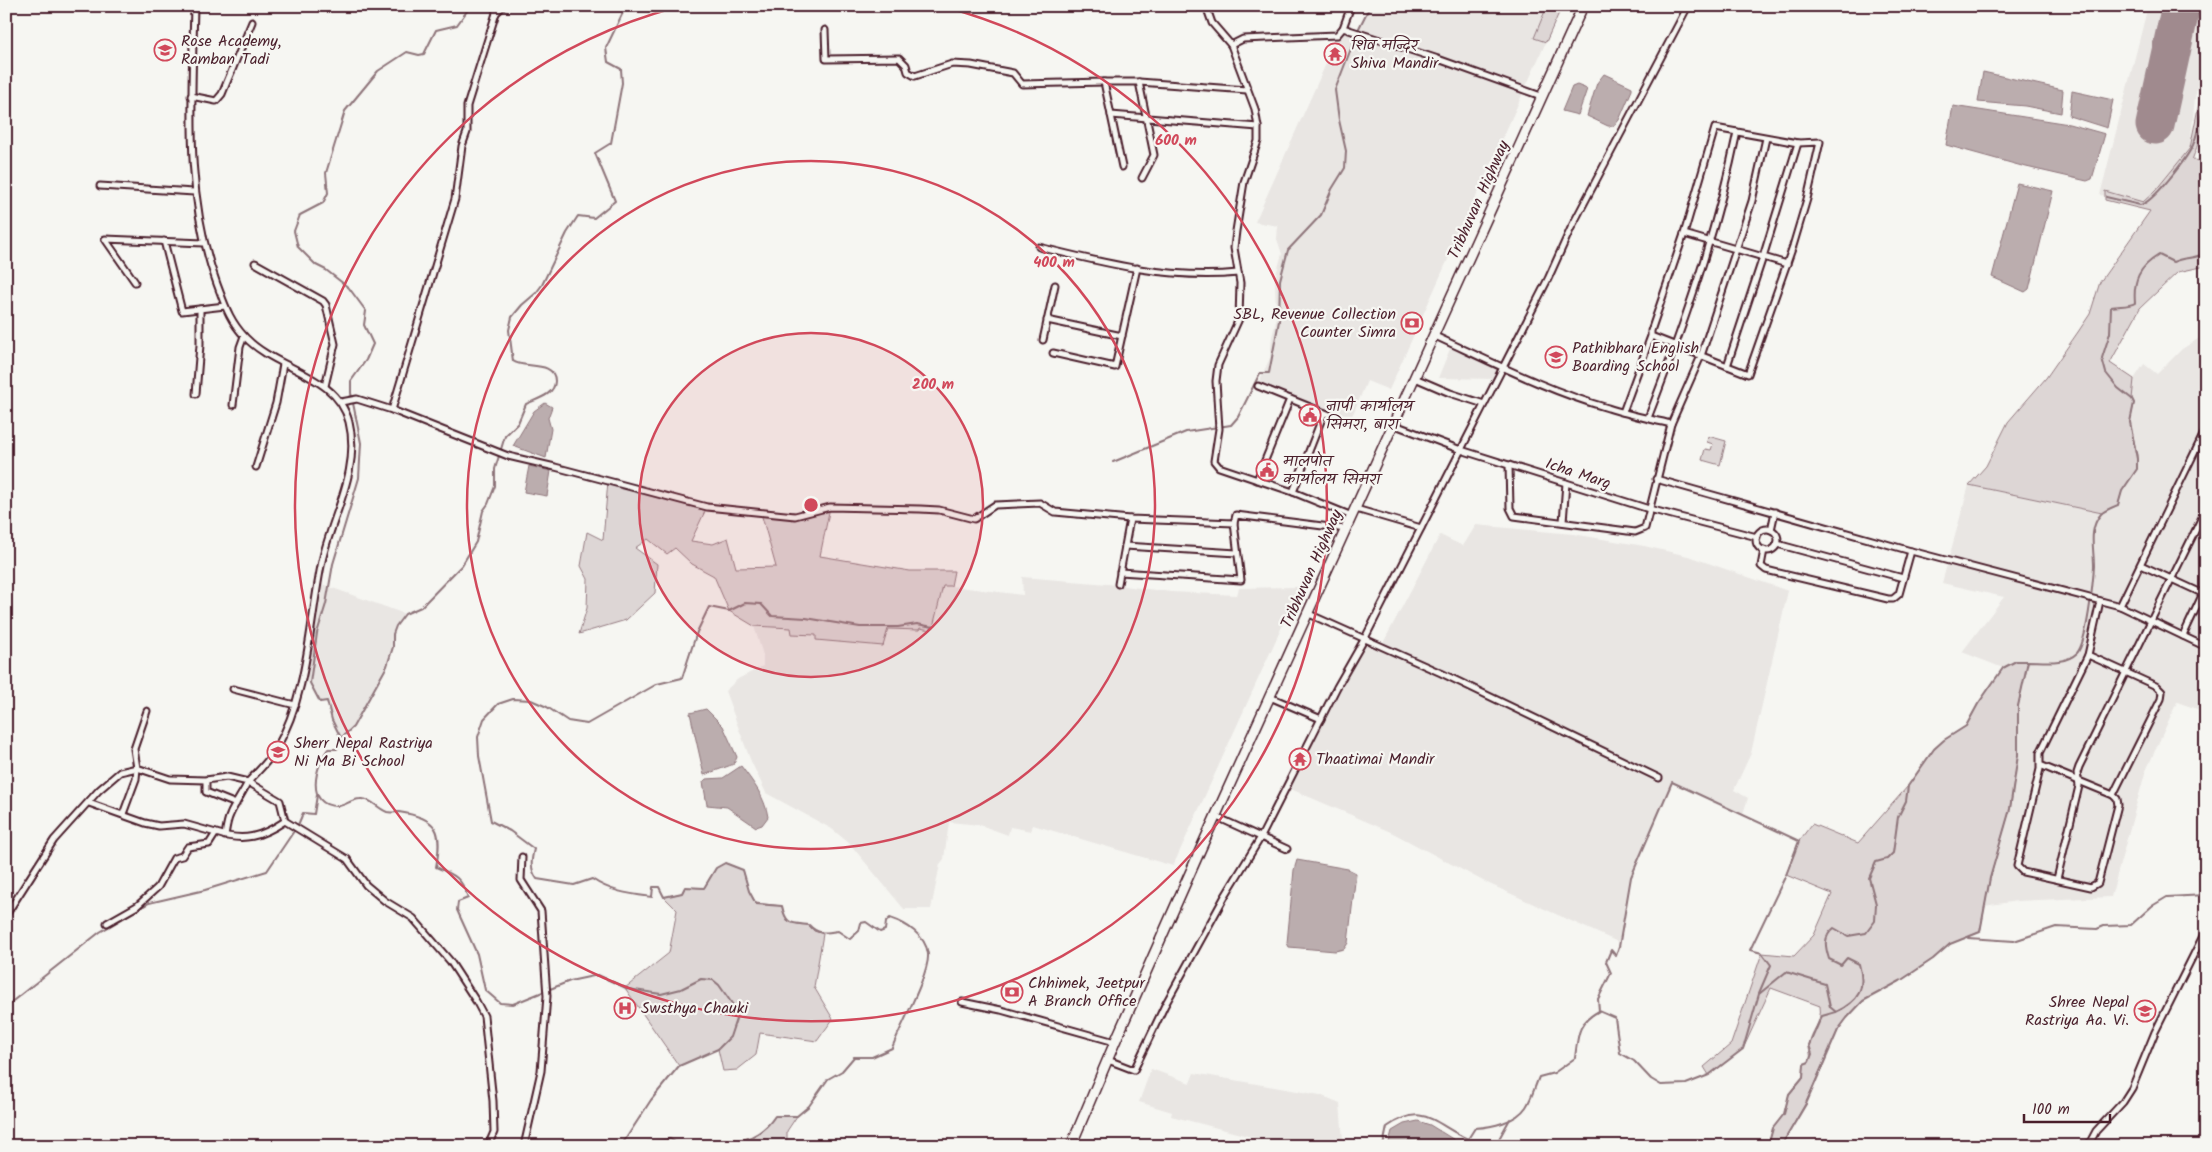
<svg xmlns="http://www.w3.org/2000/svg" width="2212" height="1152" font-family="Kalam,'Playpen Sans Deva',sans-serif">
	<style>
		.built { fill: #e9e6e3 }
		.green { fill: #ddd6d5; stroke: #947a80 }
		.water { fill: #bbadae; stroke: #8e747a }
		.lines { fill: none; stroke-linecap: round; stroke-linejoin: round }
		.stream { stroke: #8e747a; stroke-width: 2 }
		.runway { stroke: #a08a8e; stroke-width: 39 }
		.street-casing { stroke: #4a1f2b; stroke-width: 9 }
		.highway-casing { stroke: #4a1f2b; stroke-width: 12 }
		.street { stroke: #f6f6f2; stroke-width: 5 }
		.highway { stroke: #f6f6f2; stroke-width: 9 }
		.ring { fill: none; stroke: #d1495b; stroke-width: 2.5 }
		.labels { text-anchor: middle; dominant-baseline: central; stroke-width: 4.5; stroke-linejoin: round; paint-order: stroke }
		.poi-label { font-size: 16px; fill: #4a1f2b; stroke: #f6f6f2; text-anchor: start }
		.street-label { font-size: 16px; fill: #4a1f2b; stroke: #f6f6f2 }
		.centre { fill: #d1495b; stroke: #f6f6f2; stroke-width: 2.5 }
		.ring-label { font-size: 15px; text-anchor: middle; font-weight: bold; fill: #d1495b; stroke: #f6f6f2; stroke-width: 4.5; stroke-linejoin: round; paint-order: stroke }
	</style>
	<rect width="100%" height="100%" fill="#f6f6f2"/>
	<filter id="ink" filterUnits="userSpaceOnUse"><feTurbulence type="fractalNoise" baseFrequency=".02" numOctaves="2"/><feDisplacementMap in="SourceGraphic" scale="10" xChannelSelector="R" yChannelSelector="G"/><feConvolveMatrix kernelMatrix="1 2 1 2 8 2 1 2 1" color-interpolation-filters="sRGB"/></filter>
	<g filter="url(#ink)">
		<!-- built -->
		<g class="built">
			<polygon points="1370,6 1547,6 1534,38 1546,42 1389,390 1367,381 1350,421 1324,413 1258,384 1270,358 1272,337 1276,321 1275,278 1282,254 1277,239 1278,226 1255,222 1338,37 1337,35 1343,28 1359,33 1359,28"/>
			<polygon points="2148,6 2206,6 2206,45 2195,98 2190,148 2155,191 2143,202 2100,195"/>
			<polygon points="2206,334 2206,712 2177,702 2145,773 2111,897 2017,901 1984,906 2010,809 2018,755 2018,706 2028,662 2010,663 2003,668 1962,652 2004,597 1942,583 1969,485 2102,513 2118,505 2122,491 2137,469 2137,455 2130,422 2134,403 2132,399 2134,379 2144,364 2157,374 2182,349"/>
			<polygon points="1452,344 1503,369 1498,379 1438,378"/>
			<polygon points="1476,525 1573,534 1644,546 1688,556 1788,591 1751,753 1734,790 1748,798 1743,814 1672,782 1631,877 1620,943 1485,882 1393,833 1286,787 1365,638 1382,645 1440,535 1463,546"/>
			<polygon points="1022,577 1108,584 1171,592 1237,595 1239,588 1300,587 1173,866 1033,825 1031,831 1010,827 1008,835 980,825 949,822 944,859 940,864 931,909 904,909 850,844 832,829 766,793 750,759 725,691 738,679 763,666 763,655 754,626 791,628 792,634 816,635 817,640 888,629 918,630 919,628 930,630 943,585 1023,595"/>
			<polygon points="319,583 405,614 396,626 393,647 387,666 352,728 341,738 332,720 327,701 320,702 310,683 301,682"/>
			<polygon points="1151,1069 1190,1083 1194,1073 1320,1095 1340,1103 1343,1140 1305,1146 1287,1146 1171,1116 1172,1112 1139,1102"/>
		</g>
		<!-- green -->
		<g class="green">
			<polygon points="1547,6 1562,6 1546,42 1534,38"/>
			<path d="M 2206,68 C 2206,104 2206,125 2192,160 L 2206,161 L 2206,266 L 2178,272 L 2140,308 L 2110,363 L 2134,379 L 2132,399 L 2134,403 L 2130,422 L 2137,455 L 2137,469 L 2122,491 L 2118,505 L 2102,513 L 1969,485 L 1986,466 L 2008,422 L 2046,378 L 2078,332 L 2090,314 L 2100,282 L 2150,211 L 2105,200 L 2105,191 L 2143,202 L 2155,191 L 2190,148 Z"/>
			<polygon points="1708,436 1726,441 1720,465 1702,460 1705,449 1711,450 1713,444 1707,442"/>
			<polygon points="608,481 707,507 691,541 713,544 728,538 736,568 776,567 761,513 795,516 830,507 820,556 910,571 954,571 951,586 943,586 933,627 930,630 920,628 919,630 888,629 883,646 816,640 816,635 792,634 791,628 754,626 729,611 714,576 692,564 675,548 667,554 648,539 635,548 657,564 655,593 626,620 579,634 587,608 588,579 581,566 587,532 603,540"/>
			<path d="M 2016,661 L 2028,661 L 2018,706 L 2018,755 L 2010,809 L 1990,878 L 1980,932 L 1950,944 L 1933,959 L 1900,981 L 1863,1001 L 1847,1018 L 1838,1030 L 1805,1104 L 1781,1146 L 1768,1146 L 1773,1128 L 1784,1114 L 1789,1094 L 1803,1077 L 1804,1064 L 1809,1062 C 1812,1054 1809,1053 1809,1046 C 1810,1031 1823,1023 1820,1006 L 1771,988 L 1743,1049 L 1709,1075 L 1704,1067 L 1731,1044 L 1762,953 L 1794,956 L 1814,935 L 1832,894 L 1786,875 L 1799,841 L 1812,824 L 1858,843 L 1908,786 L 1934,749 L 1944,740 L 1966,726 L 1978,704 L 2003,668 Z"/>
			<path d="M 725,863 L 743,870 L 749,891 L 756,903 L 782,906 C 786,925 791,923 809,925 L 814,931 L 823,934 L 814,987 L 833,1019 L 817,1041 L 760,1033 L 756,1055 L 737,1070 L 723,1071 L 718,1049 L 679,1066 L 625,988 L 669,953 L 677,910 L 664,897 L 682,893 L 685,887 L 704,888 L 716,868 Z"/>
			<path d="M 775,1116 L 797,1116 L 787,1131 L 787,1142 L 766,1146 L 702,1146 C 731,1145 759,1141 775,1116 Z"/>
		</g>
		<!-- water -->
		<g class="water">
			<polygon points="1983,72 2063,90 2061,113 2025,106 1978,102"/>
			<polygon points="1604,74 1632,87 1632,90 1619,120 1614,126 1608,126 1587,116 1597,83"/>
			<polygon points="1577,85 1587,89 1578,115 1562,111 1572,87"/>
			<polygon points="2072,91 2113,100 2107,128 2069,116"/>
			<polygon points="1953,106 2069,124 2105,134 2092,179 2087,181 2022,166 1946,145"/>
			<polygon points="2017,183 2053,191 2029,289 2025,292 1992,277"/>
			<polygon points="545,403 552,407 548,418 551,429 546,458 513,446 534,411"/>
			<polygon points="529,466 551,471 547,496 524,492"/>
			<polygon points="706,709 723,726 737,757 734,764 704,775 690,713"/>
			<path d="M 741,766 C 753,782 765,797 768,817 L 762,825 L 756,827 L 727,807 L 707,805 L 703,782 L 706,779 L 723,778 Z"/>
			<polygon points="1297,860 1348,869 1356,873 1348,943 1344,949 1335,951 1289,947 1287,943 1294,870"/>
			<polygon points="1418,1121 1430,1125 1464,1146 1388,1146 1392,1131 1404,1124"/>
		</g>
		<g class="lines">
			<!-- stream -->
			<g class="stream">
				<path d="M 473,6 L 467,11 L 457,25 L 436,30 L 424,54 L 419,55 L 407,52 L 378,71 L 345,111 L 326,173 L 328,193 L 323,203 L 300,215 L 294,231 L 298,247 L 316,265 L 326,270 L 349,288 L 366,311 L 364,325 L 373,344 L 366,360 L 351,381 L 351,393 L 361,443 L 359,478 L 333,564 L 326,604 L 317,633 L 310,683 L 320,702 L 327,701 L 332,720 L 341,738 L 337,749 L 328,749 C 316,764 304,807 338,806 C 345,806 352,799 360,799 C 371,798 378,809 387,812 C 391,813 395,812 399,812 C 438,818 443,830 436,867 C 455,875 462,878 468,898 L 458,902 L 457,910 L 477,954 L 485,990 L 500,1003 L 513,1004 L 570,981 L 598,975 L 628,989 L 661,994 L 681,989 L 701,979 L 713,980 L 719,985 L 733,1005 L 736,1019 L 730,1037 L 718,1049 L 679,1066 L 651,1100 L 621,1146"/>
				<path d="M 2106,197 L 2140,205 C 2153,203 2187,158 2193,145 C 2200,128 2202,109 2206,91"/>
				<polyline points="1113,462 1186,432 1231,425 1238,417 1260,373 1269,373 1279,321 1280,280 1288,250 1321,215 1332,189 1345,168 1346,151 1339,120 1335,90 1359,28 1370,6"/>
				<path d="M 341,738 L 353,727 L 387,666 L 393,647 L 393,634 L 396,626 L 405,614 L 421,607 L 462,565 L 476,542 L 483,511 L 488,504 L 495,486 L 495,469 L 505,436 L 518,423 L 526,404 C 537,399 555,395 555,381 C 555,360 523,369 513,361 L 509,330 L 512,317 L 522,305 L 536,293 L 542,285 L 567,233 L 578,216 L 594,218 L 615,201 L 595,153 L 611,143 L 622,83 L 621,69 L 608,62 L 606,48 L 626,6"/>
				<polyline points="298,825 303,813 314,814 317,795"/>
				<polyline points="1969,938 2014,941 2056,927 2097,929 2104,926 2131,925 2152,906 2167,897 2206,895"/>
				<polyline points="6,1009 14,1000 100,932 149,903 205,890 267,871 294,831"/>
				<polyline points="1599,1011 1598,999 1611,973 1606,962 1611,950 1616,956 1619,947 1631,877 1672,782 1799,841 1786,875 1750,950 1762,953 1771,965 1759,993"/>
				<polyline points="627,1146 670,1139 682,1146"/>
				<path d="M 702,1146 C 731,1145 759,1141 775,1116 L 797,1116 L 809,1106 L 828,1079 L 842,1071 L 854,1057 L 872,1057 L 892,1048 C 900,1027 930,973 928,954 C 926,935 905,923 890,918 L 886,922 L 885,930 L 880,932 L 866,922 L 861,923 L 859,931 L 850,939 L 838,931 C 826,933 818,935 809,925 C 791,923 786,925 782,906 L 756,904 L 749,891 L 743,870 L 725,863 L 716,868 L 704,888 L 685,887 L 682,893 L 664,897 L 659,887 L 653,887 L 652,897 C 630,894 611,892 592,879 L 574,885 L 537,879 C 530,869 531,861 534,849 L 510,831 L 491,821 L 479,756 L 478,737 L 484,719 L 498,704 L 513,699 L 531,700 L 547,707 L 568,721 L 587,724 L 657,684 L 682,678 L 697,632 L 709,607 L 729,611 L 745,603 L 761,604 L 772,616 L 806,618 L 860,627 L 898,627 L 917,624 L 933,627"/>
				<path d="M 1383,1146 L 1387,1127 C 1424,1101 1434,1124 1468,1139 L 1475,1128 C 1492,1127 1516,1122 1526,1107 C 1532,1098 1535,1086 1539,1077 L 1554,1073 L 1575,1058 C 1578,1035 1577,1023 1599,1011 L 1615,1018 L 1620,1053 L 1634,1061 L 1651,1079 L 1661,1085 L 1686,1084 L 1709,1075 L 1743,1049 L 1759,994 L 1786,972 L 1825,984 L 1830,1007 L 1836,1012 C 1859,1001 1866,989 1859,964 L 1847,958 L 1841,965 L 1829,959 C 1825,946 1823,937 1834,928 L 1848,936 L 1866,933 L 1875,921 L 1876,904 L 1869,878 L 1876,862 L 1887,859 L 1893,853 L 1898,817 L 1906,801 L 1908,786 L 1934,749 L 1944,740 L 1966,726 L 1978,704 L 2003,668 L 2016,661 L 2028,661"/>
				<polyline points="1495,1146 1510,1119"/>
				<polyline points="1768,1146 1773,1128 1784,1114 1789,1094 1803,1077 1804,1064 1809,1062 1812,1054 1809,1045 1820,1020 1822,1016 1836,1012"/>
				<path d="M 1781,1146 L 1806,1104 L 1838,1030 L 1847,1018 L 1863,1001 L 1900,981 L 1933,959 L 1950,944 L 1980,932 L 1990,878 L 2010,809 L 2018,755 L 2018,706 L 2028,661 C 2043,661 2065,665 2077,653 C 2087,642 2093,583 2094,566 C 2094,548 2088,529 2101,514 C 2105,510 2113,507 2118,505 L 2122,491 L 2137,469 L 2137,459 L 2130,422 L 2134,403 L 2132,399 L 2118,388 L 2106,373 L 2102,358 L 2110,333 L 2111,307 C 2119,305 2128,307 2135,303 C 2133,280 2139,267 2159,255 L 2173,262 C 2184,257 2195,259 2206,253"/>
			</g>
			<!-- runway -->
			<polyline class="runway" points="2155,125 2181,6"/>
			<!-- street casing -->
			<g class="street-casing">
				<g id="street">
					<path d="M 194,6 C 192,100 184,195 217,284 C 225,305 229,320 245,337 C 276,370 337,374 349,422 C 361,470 332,515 322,561 C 309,623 309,692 276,749 C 269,761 258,771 248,782 L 280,801 L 285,821 L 347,859 L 366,885 L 385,901 L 413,918 L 450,961 L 476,1001 L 484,1016 L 493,1101 L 494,1132 L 488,1146"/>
					<polyline points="1206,6 1212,23 1231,45 1255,109 1258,127 1258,141 1244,182 1236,231 1234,248 1240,283 1239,319 1218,365 1216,381 1219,429 1214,461 1219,467 1293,492 1352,516"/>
					<polyline points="496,13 503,6"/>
					<polyline points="1343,28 1438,59 1541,96"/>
					<polyline points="825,30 826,59 899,58 906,65 908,72 915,76 952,64 971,65 1013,73 1022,84 1104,82"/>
					<polyline points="1231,45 1243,39 1337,35 1343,28 1351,6"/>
					<polyline points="1139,82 1154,155 1142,178"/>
					<polyline points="191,96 216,101 222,94 252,22"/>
					<polyline points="1111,115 1258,127"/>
					<polyline points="1122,167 1104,82 1139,82 1247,90"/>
					<polyline points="100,186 194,192"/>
					<polyline points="1684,234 1787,264"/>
					<polyline points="164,241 182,311 225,306"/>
					<path d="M 1039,247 C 1103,263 1171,280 1238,273"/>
					<polyline points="255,263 323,301 326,305 335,344 325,386"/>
					<polyline points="135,282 105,239 204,243"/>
					<polyline points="1047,320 1122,336"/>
					<path d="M 1435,336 C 1492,362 1548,391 1608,408 C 1629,415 1651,419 1671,424"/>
					<polyline points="1043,340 1055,285"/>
					<polyline points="1053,353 1115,367 1137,268"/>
					<polyline points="1727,366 1763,257 1798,143"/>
					<polyline points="1415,378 1450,393 1484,404"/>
					<polyline points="1258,386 1345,421"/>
					<polyline points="196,394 200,345 200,309"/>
					<polyline points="341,402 357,399 392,410 508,456 555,467 707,507 795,516 830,507 920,509 939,510 974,519 995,505 1040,503 1055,512 1130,519 1234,523 1236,515 1346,529"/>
					<polyline points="233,405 240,347 244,336"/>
					<polyline points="392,410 455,199 462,146 467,132 467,106 496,13 495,6"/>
					<polyline points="1623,412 1651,336 1748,374 1793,246 1807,199 1820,142 1798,143 1715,128 1684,234 1651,331 1651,336"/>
					<path d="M 1648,418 C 1684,325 1717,230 1737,132"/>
					<polyline points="1395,425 1461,450 1649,509 1757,537"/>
					<polyline points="1509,465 1510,508 1514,516 1635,532 1645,528 1671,424 1701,356 1752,201 1766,138"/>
					<polyline points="256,467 276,403 283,364"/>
					<polyline points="1656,479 1911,551 2120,606 2206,647"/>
					<polyline points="1257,480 1290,399"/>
					<polyline points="1293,492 1324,413"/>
					<polyline points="1356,509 1421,528"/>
					<polyline points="1563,522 1566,483"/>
					<circle cx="1767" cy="540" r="11"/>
					<polyline points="1771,530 1775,512"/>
					<polyline points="1777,544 1903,578"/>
					<polyline points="1125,546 1237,553"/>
					<polyline points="1764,550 1761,566 1766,570 1888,599 1893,599 1899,594 1911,551"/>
					<polyline points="2141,565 2206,595"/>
					<polyline points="1120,572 1241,580 1234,523"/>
					<polyline points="1118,584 1130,519"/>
					<polyline points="2120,606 2206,429"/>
					<polyline points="1309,614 1441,673 1659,778"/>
					<polyline points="2183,636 2206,587"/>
					<polyline points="2088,655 2156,686 2162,692 2161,699 2113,795"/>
					<polyline points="233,689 295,705"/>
					<polyline points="1270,697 1321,719"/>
					<polyline points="2040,765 2113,795 2117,799 2118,805 2098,883 2091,887 2023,872 2017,866 2040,769 2040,753 2088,655 2100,601"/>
					<polyline points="89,803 145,823 159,826 184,824 216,833"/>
					<polyline points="123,814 136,779 137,768 134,749 147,711"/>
					<polyline points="1217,817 1287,849"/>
					<path d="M 225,836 C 226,829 227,821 230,815 C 233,807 244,791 248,782 L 227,777 L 206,780 L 206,792 L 236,804"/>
					<polyline points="522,857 521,880 541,911 547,996 541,1071 524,1146"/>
					<polyline points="2057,879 2079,786 2077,773 2079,767 2206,509"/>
					<polyline points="6,915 54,840 99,790 120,772 137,768 170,779 206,780"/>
					<path d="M 107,923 L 137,906 L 158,887 L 174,858 L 182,856 L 188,847 L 209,844 L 216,833 C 244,842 261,837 285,821"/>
					<polyline points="962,1002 1001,1010 1115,1042"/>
					<polyline points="1108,1060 1134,1070 1165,1005 1225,896 1261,837 1337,687 1365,638 1548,279 1571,228 1688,6"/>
					<polyline points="2088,1146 2096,1131 2123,1102 2132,1088 2155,1032 2206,930"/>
				</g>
			</g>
			<!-- highway casing -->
			<g class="highway-casing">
				<polyline id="highway" points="1071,1146 1115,1042 1202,846 1583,6"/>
			</g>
			<!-- street -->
			<use href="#street" class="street"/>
			<!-- highway -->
			<use href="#highway" class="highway"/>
		</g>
	</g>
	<!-- distance rings -->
	<circle cx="811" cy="505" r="172" fill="#d1495b" fill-opacity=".12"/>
	<g class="ring">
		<circle cx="811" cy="505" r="172"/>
		<circle cx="811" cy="505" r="344"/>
		<path d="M945 7A516 516 0 1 1 677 7"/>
	</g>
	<!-- icons -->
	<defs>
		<g id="school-ring" transform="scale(1.125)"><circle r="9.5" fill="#f6f6f2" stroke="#d1495b" stroke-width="1.5"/><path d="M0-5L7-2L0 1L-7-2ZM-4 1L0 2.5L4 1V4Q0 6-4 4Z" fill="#d1495b"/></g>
		<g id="temple-ring" transform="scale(1.125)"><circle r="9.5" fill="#f6f6f2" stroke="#d1495b" stroke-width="1.5"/><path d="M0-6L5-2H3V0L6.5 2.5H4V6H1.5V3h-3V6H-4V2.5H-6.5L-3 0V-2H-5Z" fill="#d1495b"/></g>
		<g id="bank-ring" transform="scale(1.125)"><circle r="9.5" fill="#f6f6f2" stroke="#d1495b" stroke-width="1.5"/><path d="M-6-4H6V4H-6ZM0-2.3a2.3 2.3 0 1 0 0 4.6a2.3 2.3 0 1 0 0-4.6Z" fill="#d1495b"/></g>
		<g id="civic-ring" transform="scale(1.125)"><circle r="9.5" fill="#f6f6f2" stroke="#d1495b" stroke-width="1.5"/><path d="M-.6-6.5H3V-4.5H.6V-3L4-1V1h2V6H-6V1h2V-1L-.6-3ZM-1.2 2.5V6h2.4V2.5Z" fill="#d1495b"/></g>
		<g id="hospital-ring" transform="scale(1.125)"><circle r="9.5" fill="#f6f6f2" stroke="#d1495b" stroke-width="1.5"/><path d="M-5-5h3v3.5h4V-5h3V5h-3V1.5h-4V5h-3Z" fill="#d1495b"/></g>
	</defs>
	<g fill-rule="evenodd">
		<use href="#school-ring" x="165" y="50"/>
		<use href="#temple-ring" x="1335" y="54"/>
		<use href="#bank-ring" x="1412" y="323"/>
		<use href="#school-ring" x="1556" y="357"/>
		<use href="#civic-ring" x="1310" y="415"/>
		<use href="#civic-ring" x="1267" y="470"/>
		<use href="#school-ring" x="278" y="752"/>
		<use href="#temple-ring" x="1300" y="759"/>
		<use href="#bank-ring" x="1012" y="992"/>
		<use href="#hospital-ring" x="625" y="1008"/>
		<use href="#school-ring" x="2145" y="1011"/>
	</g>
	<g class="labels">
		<!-- poi labels -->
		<g class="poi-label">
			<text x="181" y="41">Rose Academy,<tspan x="181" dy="18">Ramban Tadi</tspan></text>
			<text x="1351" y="45">शिव मन्दिर<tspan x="1351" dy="18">Shiva Mandir</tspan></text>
			<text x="1396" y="314" text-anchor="end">SBL, Revenue Collection<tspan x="1396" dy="18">Counter Simra</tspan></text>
			<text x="1572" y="348">Pathibhara English<tspan x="1572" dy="18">Boarding School</tspan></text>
			<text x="1326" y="406">नापी कार्यालय<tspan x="1326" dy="18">सिमरा, बारा</tspan></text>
			<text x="1283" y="461">मालपोत<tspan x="1283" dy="18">कार्यालय सिमरा</tspan></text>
			<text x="294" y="743">Sherr Nepal Rastriya<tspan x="294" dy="18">Ni Ma Bi School</tspan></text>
			<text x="1316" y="759">Thaatimai Mandir</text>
			<text x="1028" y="983">Chhimek, Jeetpur<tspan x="1028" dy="18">A Branch Office</tspan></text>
			<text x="2129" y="1002" text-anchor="end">Shree Nepal<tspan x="2129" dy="18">Rastriya Aa. Vi.</tspan></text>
			<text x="641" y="1008">Swsthya Chauki</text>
		</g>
		<!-- street labels -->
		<g class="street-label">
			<text transform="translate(1479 200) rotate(-66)">Tribhuvan Highway</text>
			<text transform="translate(1578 474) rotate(18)">Icha Marg</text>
			<text transform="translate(1312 569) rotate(-66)">Tribhuvan Highway</text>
		</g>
	</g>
	<circle cx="811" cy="505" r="8" class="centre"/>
	<g class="ring-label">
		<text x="1176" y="145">600 m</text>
		<text x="1054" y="267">400 m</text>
		<text x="933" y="389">200 m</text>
	</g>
	<!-- margin -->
	<rect width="2212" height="1152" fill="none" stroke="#f6f6f2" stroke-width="25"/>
	<rect x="12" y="12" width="2187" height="1127" fill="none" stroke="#4a1f2b" stroke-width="2" filter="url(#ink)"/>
	<!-- scale -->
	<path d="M2024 1114v8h86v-8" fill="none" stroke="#4a1f2b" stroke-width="2.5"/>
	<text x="2032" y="1114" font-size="15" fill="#4a1f2b" stroke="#f6f6f2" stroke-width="4" paint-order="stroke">100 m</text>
</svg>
